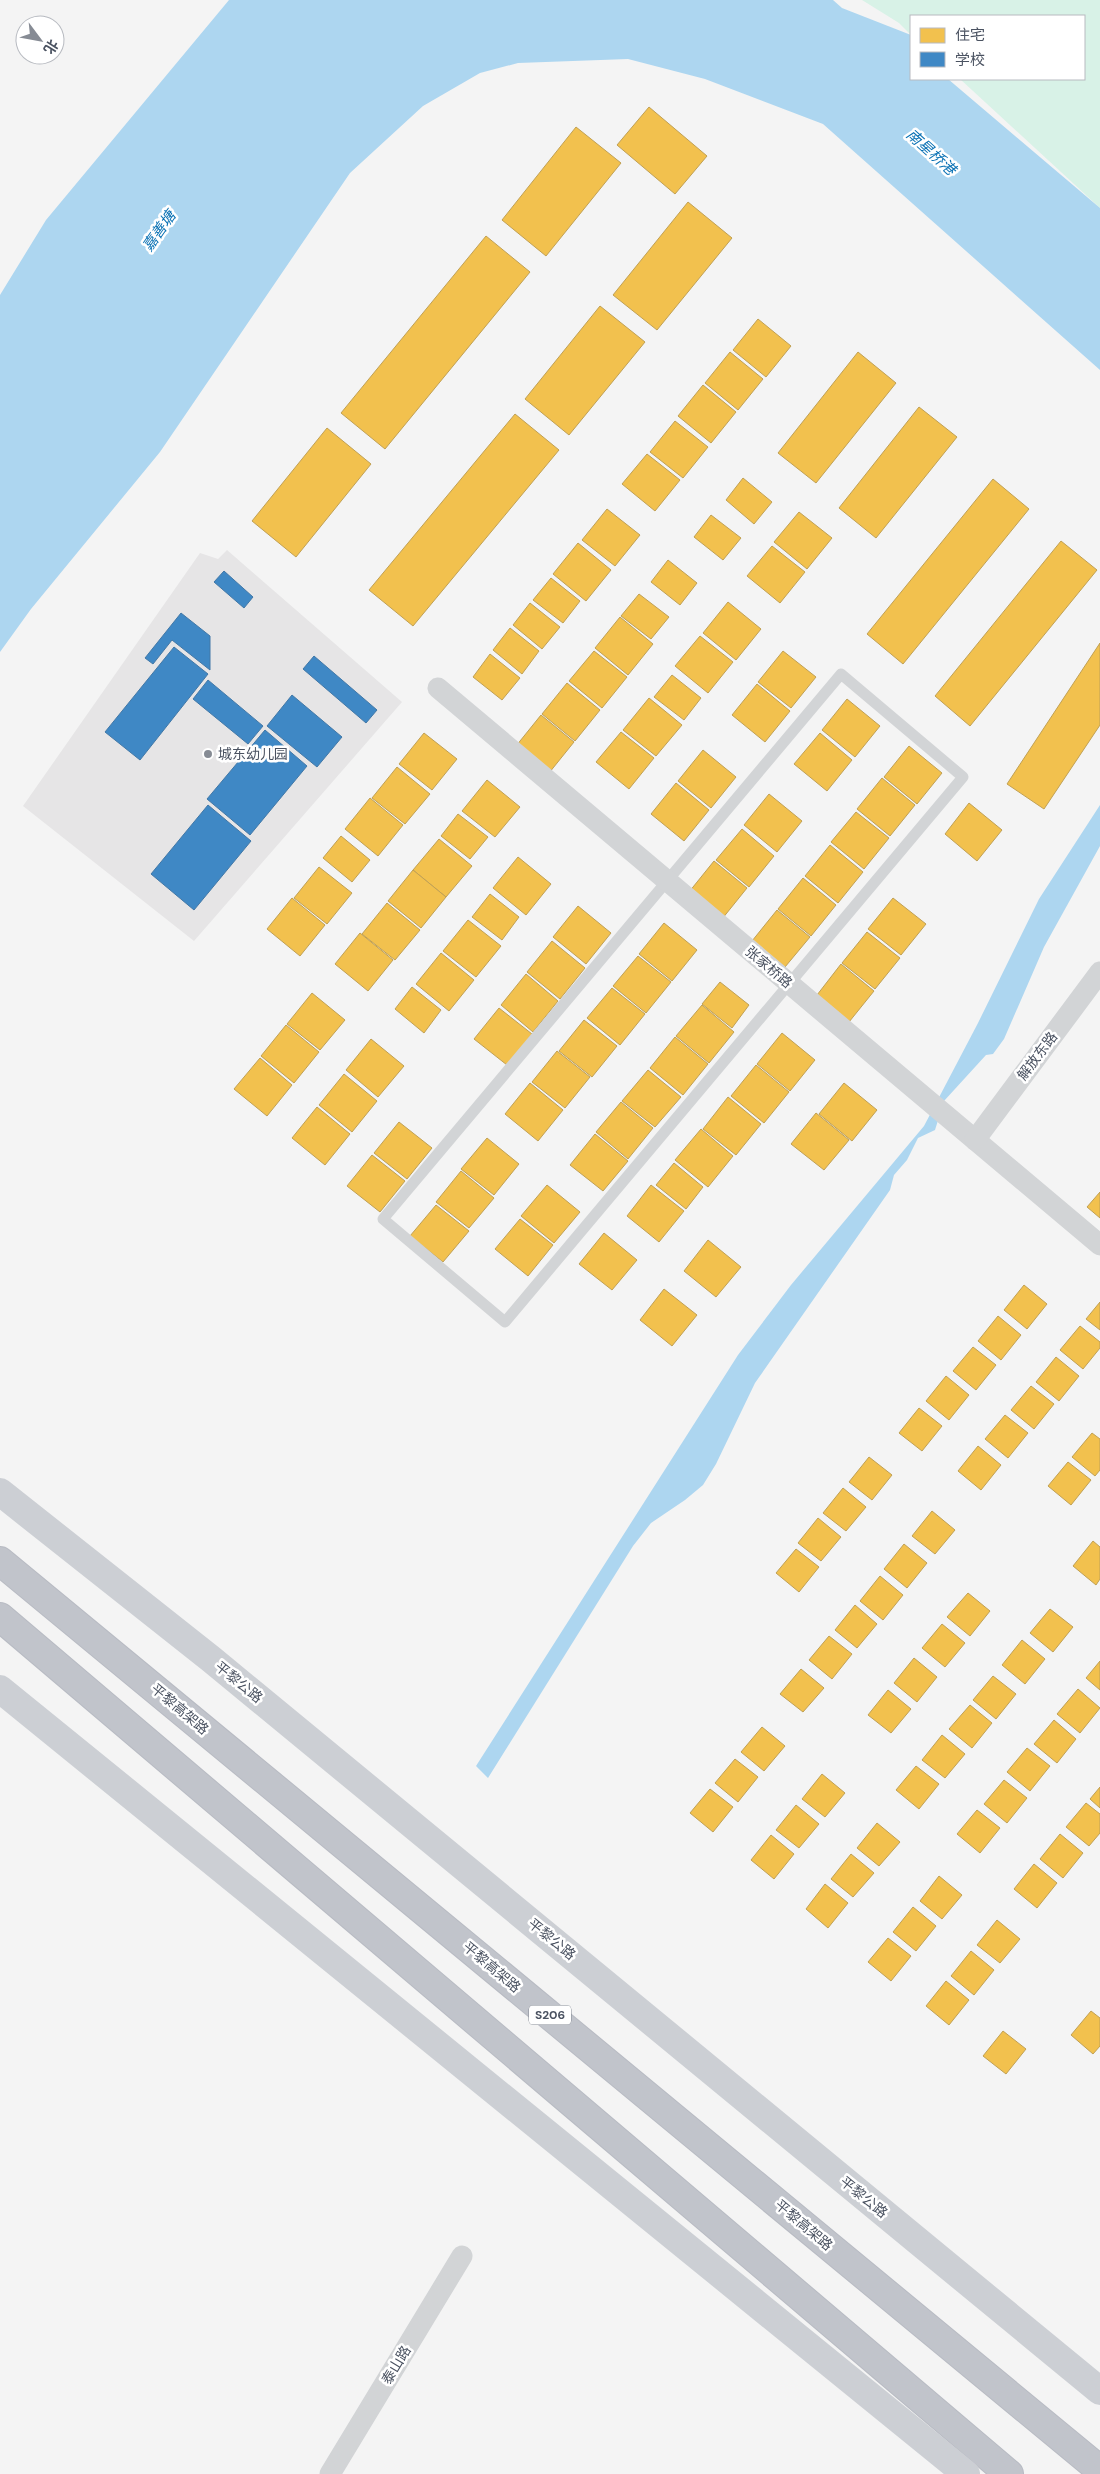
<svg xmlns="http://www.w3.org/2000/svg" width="1100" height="2474" font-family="'DM Sans','Noto Sans SC',sans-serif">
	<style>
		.education { fill: #e6e5e6 }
		.green { fill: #d8f2e7 }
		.water { fill: #add6f0 }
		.homes { fill: #f2c14e; stroke: #c0a054 }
		.schools { fill: #3f88c5; stroke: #4278a7 }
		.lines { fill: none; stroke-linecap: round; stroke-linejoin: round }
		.highway-casing { stroke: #b8bbc3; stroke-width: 30 }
		.lane { stroke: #d2d4d6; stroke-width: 11 }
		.street { stroke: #d2d4d6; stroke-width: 21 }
		.primary { stroke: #cccfd4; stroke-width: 28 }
		.highway { stroke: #c1c4cb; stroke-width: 28 }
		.poi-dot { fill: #868b94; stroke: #fff; stroke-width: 2 }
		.labels { text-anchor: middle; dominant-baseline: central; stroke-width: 5; stroke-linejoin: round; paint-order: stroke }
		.shield { fill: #fff; stroke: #808690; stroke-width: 1 }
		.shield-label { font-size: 12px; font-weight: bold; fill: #4a5261 }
		.poi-label { font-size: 14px; fill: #4a5261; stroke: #fff; text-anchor: start }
		.street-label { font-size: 14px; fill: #4a5261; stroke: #fff }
		.water-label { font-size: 15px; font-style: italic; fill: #0971b4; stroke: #fff }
	</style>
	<rect width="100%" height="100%" fill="#f4f4f4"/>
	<!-- education -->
	<polygon class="education" points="227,550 402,702 194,941 23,806 200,553 218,559"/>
	<!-- green -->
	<polygon class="green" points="862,0 1100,0 1100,208 960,79 1084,79 1084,16 911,16 911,35 899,23"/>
	<!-- water -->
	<g class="water">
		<polygon points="229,0 833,0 842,8 911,35 911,79 948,79 1100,208 1100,370 823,124 705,79 628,59 518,63 480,73 423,106 350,173 160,452 31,609 0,652 0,295 46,220"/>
		<polygon points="1100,805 1100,846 1044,947 1004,1039 993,1054 986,1055 944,1101 935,1130 918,1138 907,1160 894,1175 890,1190 755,1383 716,1464 703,1485 685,1500 651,1523 633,1546 488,1778 476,1766 738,1355 791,1285 924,1126 978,1023 1039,899"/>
	</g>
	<!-- homes -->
	<g class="homes">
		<polygon points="649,107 707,156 675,194 617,145"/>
		<polygon points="576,127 621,163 546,256 502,220"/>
		<polygon points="688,202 732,238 657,330 613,295"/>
		<polygon points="486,236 530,272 385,449 341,413"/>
		<polygon points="600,306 645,342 569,435 525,399"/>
		<polygon points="758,319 791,346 766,377 733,350"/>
		<polygon points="730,352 763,379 738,410 705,383"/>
		<polygon points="858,352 896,383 816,483 778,453"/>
		<polygon points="703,385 736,412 711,443 678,416"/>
		<polygon points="919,407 957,437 876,538 839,508"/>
		<polygon points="515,414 559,450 413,626 369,590"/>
		<polygon points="675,421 708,447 683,478 650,452"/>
		<polygon points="327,428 371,464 296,557 252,521"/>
		<polygon points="647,454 680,480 655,511 622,484"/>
		<polygon points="743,478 772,502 754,524 726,500"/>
		<polygon points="993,479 1029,509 903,664 867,634"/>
		<polygon points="607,509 640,535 615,566 582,540"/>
		<polygon points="799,512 832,538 807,569 774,542"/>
		<polygon points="711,515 741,538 723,560 694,537"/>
		<polygon points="1061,541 1097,570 970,726 935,696"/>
		<polygon points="578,543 611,570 586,601 553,574"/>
		<polygon points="772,546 805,572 780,603 747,576"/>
		<polygon points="668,560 697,583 680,605 651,582"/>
		<polygon points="551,578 580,601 563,623 533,600"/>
		<polygon points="639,594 669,617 651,639 621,616"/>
		<polygon points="728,602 761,629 736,660 703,633"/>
		<polygon points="530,603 560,627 542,649 513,625"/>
		<polygon points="620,617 653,644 628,675 595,648"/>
		<polygon points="510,628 539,651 522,674 493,650"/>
		<polygon points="700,636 733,662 708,693 675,666"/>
		<polygon points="1100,643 1100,725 1044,809 1007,784"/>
		<polygon points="594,651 627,677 602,708 569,681"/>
		<polygon points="783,651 816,677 791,708 758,682"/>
		<polygon points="490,654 520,678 502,700 473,677"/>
		<polygon points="672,675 701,698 684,720 654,697"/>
		<polygon points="567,683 600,710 575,741 542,714"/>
		<polygon points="757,684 790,711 765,742 732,715"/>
		<polygon points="649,698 682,725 656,756 623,730"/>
		<polygon points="847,699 880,726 855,757 822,730"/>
		<polygon points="541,715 574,742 549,773 516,746"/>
		<polygon points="621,732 654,758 629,789 596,762"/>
		<polygon points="424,733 457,759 432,790 399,764"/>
		<polygon points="820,733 852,760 827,791 794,764"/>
		<polygon points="909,746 942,773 917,804 884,777"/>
		<polygon points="703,750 736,777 711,808 678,781"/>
		<polygon points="397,767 430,794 405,824 372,798"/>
		<polygon points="882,778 915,805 890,836 857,809"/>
		<polygon points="487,780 520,807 495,837 462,811"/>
		<polygon points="676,783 709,810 684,841 651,814"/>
		<polygon points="769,794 802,821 777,852 744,825"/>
		<polygon points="370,798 403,825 378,856 345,829"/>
		<polygon points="969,803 1002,830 977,861 945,834"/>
		<polygon points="856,812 889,838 864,869 831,842"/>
		<polygon points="458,814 488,837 470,859 441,836"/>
		<polygon points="742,829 774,856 749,887 716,860"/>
		<polygon points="341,836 370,860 352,882 323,858"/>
		<polygon points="439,839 472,866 446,897 413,870"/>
		<polygon points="830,845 863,872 838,903 805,876"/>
		<polygon points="518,857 551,884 526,915 493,888"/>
		<polygon points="714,861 747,888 722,919 689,892"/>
		<polygon points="319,867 352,893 327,924 294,898"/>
		<polygon points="413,870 446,897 421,928 388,901"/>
		<polygon points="803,878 836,905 811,936 778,909"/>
		<polygon points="490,894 519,917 502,940 472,917"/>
		<polygon points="292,898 325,925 300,956 267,929"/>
		<polygon points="893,898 926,924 901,955 868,929"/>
		<polygon points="387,903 420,930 395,960 362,934"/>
		<polygon points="578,906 611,933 586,964 553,937"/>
		<polygon points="777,910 810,937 785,967 752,941"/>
		<polygon points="468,920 501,946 476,977 443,951"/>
		<polygon points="664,923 697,950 672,981 639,954"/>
		<polygon points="867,932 900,958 875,989 842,963"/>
		<polygon points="360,933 393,960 368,991 335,964"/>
		<polygon points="552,941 585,968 560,999 527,972"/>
		<polygon points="441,953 474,980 449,1011 416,984"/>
		<polygon points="638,956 671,982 646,1013 613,986"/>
		<polygon points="841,964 874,991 849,1022 817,995"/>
		<polygon points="526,974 558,1001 533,1032 501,1005"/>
		<polygon points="720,982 749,1005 732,1028 702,1004"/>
		<polygon points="412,987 441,1010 424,1033 395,1009"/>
		<polygon points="612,988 645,1014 620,1045 587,1018"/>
		<polygon points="312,993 345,1020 320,1050 287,1024"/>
		<polygon points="702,1005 734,1032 709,1063 676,1036"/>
		<polygon points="499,1008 532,1034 507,1065 474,1039"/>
		<polygon points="584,1020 617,1046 592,1077 559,1051"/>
		<polygon points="286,1025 319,1052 294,1083 261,1056"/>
		<polygon points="782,1033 815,1060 790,1091 757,1064"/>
		<polygon points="675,1037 708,1064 683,1095 650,1068"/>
		<polygon points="371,1039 404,1066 378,1097 346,1070"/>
		<polygon points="557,1051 590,1077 565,1108 532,1082"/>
		<polygon points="260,1058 292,1085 267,1116 234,1089"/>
		<polygon points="756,1065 789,1092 764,1123 731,1096"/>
		<polygon points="648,1070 681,1097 655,1127 622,1101"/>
		<polygon points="344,1074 377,1101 352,1132 319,1105"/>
		<polygon points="530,1083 563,1110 538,1141 505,1114"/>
		<polygon points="844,1083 877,1110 852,1141 819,1114"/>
		<polygon points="728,1097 761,1124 736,1155 703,1129"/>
		<polygon points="621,1102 653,1128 628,1159 596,1132"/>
		<polygon points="317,1107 350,1134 325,1165 292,1138"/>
		<polygon points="816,1113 849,1140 824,1170 791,1144"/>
		<polygon points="399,1122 432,1148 407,1179 374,1153"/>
		<polygon points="701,1129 733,1156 708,1187 675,1160"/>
		<polygon points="595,1134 628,1161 603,1191 570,1165"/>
		<polygon points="487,1138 519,1164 494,1195 461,1169"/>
		<polygon points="372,1155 405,1181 380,1212 347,1186"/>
		<polygon points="674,1163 703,1187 686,1209 656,1185"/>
		<polygon points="461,1171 494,1198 469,1228 436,1202"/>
		<polygon points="547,1185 580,1212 554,1243 521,1216"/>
		<polygon points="651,1185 684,1211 659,1242 627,1216"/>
		<polygon points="1100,1192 1100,1218 1087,1207"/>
		<polygon points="436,1205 469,1231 443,1262 410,1236"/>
		<polygon points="520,1219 553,1245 528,1276 495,1249"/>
		<polygon points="604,1233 637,1260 612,1290 579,1264"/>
		<polygon points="708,1240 741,1267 716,1297 684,1271"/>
		<polygon points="1024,1285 1047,1304 1027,1329 1004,1310"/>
		<polygon points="664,1289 697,1315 672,1346 640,1320"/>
		<polygon points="1100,1302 1100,1330 1086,1319"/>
		<polygon points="998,1316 1021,1335 1001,1360 978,1341"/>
		<polygon points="1080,1326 1100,1342 1100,1348 1083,1369 1060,1350"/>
		<polygon points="973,1347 996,1365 976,1390 953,1371"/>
		<polygon points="1056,1357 1079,1376 1059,1401 1036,1382"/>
		<polygon points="946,1376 969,1395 949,1420 926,1401"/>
		<polygon points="1031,1386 1054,1404 1034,1429 1011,1410"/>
		<polygon points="919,1408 942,1426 922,1451 899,1433"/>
		<polygon points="1005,1415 1028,1433 1008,1458 985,1439"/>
		<polygon points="1092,1433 1100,1439 1100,1470 1095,1476 1072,1457"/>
		<polygon points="978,1446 1001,1465 981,1490 958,1471"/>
		<polygon points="869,1457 892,1475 872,1500 849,1482"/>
		<polygon points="1068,1462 1091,1480 1071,1505 1048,1486"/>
		<polygon points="843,1488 866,1507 846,1531 823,1513"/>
		<polygon points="932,1511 955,1530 935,1554 912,1536"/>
		<polygon points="818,1518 841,1537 821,1561 798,1543"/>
		<polygon points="1093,1541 1100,1547 1100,1579 1096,1585 1073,1566"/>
		<polygon points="904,1544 927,1563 907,1588 884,1569"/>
		<polygon points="796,1549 819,1567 799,1592 776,1573"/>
		<polygon points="880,1576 903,1595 883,1620 860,1601"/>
		<polygon points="968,1593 990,1611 970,1636 947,1617"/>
		<polygon points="855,1605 877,1624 857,1648 835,1630"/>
		<polygon points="1050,1609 1073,1627 1053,1652 1030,1633"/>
		<polygon points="942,1624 965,1643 945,1667 922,1648"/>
		<polygon points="829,1636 852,1654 832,1679 809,1660"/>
		<polygon points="1022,1640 1045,1659 1025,1684 1002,1665"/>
		<polygon points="914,1658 937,1677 917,1702 894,1683"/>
		<polygon points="1100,1661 1100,1690 1086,1678"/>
		<polygon points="801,1669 824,1688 803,1712 780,1694"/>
		<polygon points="993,1676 1016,1694 996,1719 973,1700"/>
		<polygon points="1078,1689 1100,1708 1080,1733 1057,1714"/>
		<polygon points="888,1690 911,1709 891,1733 868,1715"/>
		<polygon points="970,1705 992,1723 972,1748 949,1729"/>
		<polygon points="1054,1720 1076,1739 1057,1763 1034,1744"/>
		<polygon points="762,1727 785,1746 764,1771 741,1752"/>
		<polygon points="942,1735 965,1754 945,1778 922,1760"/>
		<polygon points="1027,1748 1050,1766 1030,1791 1007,1772"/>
		<polygon points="735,1759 758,1777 738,1802 715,1783"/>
		<polygon points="916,1766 939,1784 919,1809 896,1790"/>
		<polygon points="822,1774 845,1793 825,1817 802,1799"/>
		<polygon points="1004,1780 1027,1798 1007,1823 984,1804"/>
		<polygon points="1100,1787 1100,1808 1090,1799"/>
		<polygon points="710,1789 733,1807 713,1832 690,1813"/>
		<polygon points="1086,1803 1100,1814 1100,1833 1089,1846 1066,1827"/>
		<polygon points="796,1805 819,1824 799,1848 776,1830"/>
		<polygon points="977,1810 1000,1828 980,1853 957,1834"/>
		<polygon points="877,1823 900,1842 879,1866 857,1848"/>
		<polygon points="1060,1834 1083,1853 1063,1878 1040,1859"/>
		<polygon points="771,1835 794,1854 774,1879 751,1860"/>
		<polygon points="851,1854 874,1873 853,1897 831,1879"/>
		<polygon points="1034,1864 1057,1883 1037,1908 1014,1889"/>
		<polygon points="939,1876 962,1895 942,1919 920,1901"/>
		<polygon points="825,1884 848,1903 828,1928 806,1909"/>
		<polygon points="913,1907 936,1926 916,1951 893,1932"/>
		<polygon points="997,1920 1020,1939 1000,1963 977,1945"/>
		<polygon points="888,1938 911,1956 891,1981 868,1962"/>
		<polygon points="971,1951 994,1970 974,1995 951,1976"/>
		<polygon points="946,1981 969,2000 949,2025 926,2006"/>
		<polygon points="1091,2011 1100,2018 1100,2046 1093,2054 1071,2035"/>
		<polygon points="1003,2031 1026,2049 1006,2074 983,2056"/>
	</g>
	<!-- schools -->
	<g class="schools">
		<polygon points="224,571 253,597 244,608 214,582"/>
		<polygon points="181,613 210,636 210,670 172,640 153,664 145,658"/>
		<polygon points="174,647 208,674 140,760 105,732"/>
		<polygon points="314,656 377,710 366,723 303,669"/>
		<polygon points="208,680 263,726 248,744 193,699"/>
		<polygon points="292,695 342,737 317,767 267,726"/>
		<polygon points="265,730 307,766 250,835 207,799"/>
		<polygon points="208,805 251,841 194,910 151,874"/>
	</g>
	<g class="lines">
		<!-- highway casing -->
		<g class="highway-casing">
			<g id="highway">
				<polyline points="0,1561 1100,2470"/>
				<polyline points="0,1617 1009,2474"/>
			</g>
		</g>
		<!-- lane -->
		<polygon class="lane" points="841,674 963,777 505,1322 383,1219"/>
		<!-- street -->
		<g class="street">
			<polyline points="438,688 1100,1245"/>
			<polyline points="975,1140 1100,972"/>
			<polyline points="330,2474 462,2256"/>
		</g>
		<!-- primary -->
		<g class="primary">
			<polyline points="0,1492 211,1659 1100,2391"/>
			<polyline points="0,1689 966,2474"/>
		</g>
		<!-- highway -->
		<use href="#highway" class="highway"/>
	</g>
	<!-- markers -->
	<circle class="poi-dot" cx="208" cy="754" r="5"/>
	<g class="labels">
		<!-- shield labels -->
		<rect class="shield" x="529" y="2005.5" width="42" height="19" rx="4"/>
		<g class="shield-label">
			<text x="550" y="2015">S206</text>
		</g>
		<!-- poi labels -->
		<g class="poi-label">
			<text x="218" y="754">城东幼儿园</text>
		</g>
		<!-- street labels -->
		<g class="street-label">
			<text transform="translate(769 967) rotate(40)">张家桥路</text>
			<text transform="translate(1037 1056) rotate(-53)">解放东路</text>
			<text transform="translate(239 1682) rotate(39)">平黎公路</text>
			<text transform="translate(180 1709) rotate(40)">平黎高架路</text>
			<text transform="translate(552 1939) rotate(39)">平黎公路</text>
			<text transform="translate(492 1967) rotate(40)">平黎高架路</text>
			<text transform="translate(864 2197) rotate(39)">平黎公路</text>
			<text transform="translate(804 2225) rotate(40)">平黎高架路</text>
			<text transform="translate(396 2365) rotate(-59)">泰山路</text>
		</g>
		<!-- water labels -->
		<g class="water-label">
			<text transform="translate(931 152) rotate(42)">南星桥港</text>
			<text transform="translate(159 231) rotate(-55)">嘉善塘</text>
		</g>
	</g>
	<!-- legend -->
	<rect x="910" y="15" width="175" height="65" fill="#ffffff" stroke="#b7bac0"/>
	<rect x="920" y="28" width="25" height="15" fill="#f2c14e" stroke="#b7bac0"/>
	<text x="955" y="40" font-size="15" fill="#4a5261">住宅</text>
	<rect x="920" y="52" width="25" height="15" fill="#3f88c5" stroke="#b7bac0"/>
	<text x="955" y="65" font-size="15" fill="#4a5261">学校</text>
	<!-- north arrow -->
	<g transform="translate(40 40) rotate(122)"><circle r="24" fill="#ffffff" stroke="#b7bac0"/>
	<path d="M0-4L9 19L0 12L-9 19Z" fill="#868b94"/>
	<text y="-8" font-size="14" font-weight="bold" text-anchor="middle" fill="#4a5261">北</text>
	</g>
</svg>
